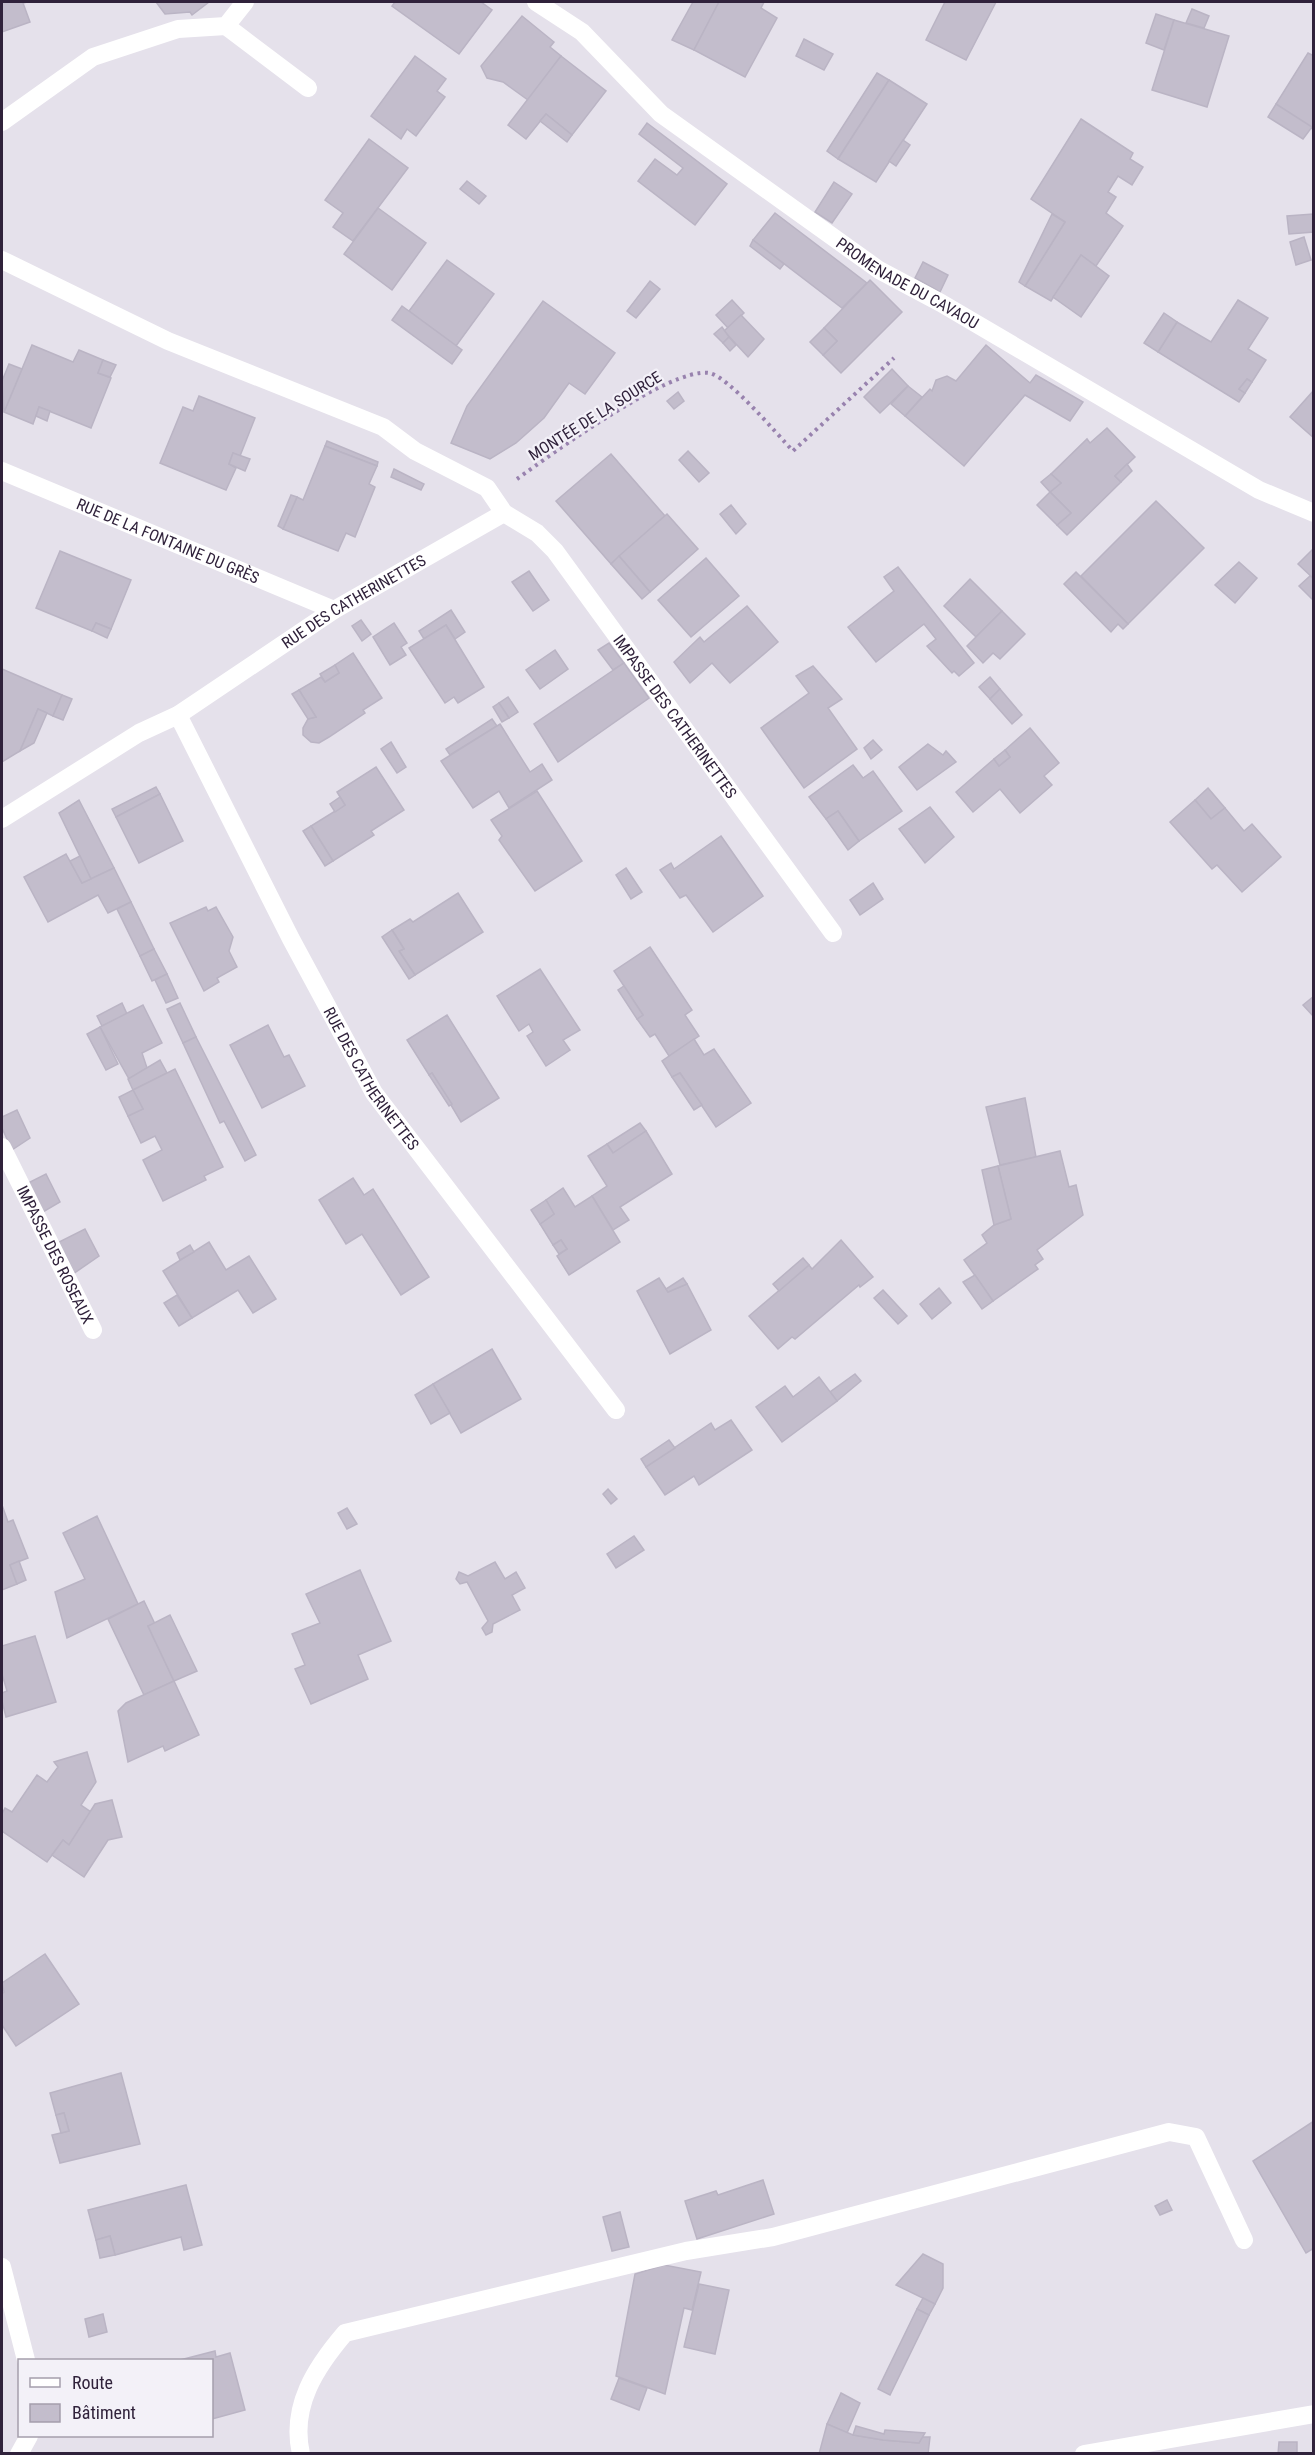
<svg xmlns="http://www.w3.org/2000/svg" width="1315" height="2455" font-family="'Roboto Condensed',sans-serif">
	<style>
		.building { fill: #c3bdcc; stroke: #bab4c4; stroke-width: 1.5 }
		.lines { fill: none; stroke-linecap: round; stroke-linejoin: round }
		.path { stroke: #9882ae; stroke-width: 4; stroke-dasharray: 3 4.5; stroke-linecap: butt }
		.minor { stroke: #fff; stroke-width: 18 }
		.labels { text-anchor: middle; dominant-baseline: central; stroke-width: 4.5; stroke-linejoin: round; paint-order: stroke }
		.street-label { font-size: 16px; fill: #30223b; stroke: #f3f1f8 }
	</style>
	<rect width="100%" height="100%" fill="#e5e1eb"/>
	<!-- building -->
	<g class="building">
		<polygon points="2,2 27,2 23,3 30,22 2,32"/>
		<polygon points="156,2 209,2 192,15 190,12 165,14"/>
		<polygon points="395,2 481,2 492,10 459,54 392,6"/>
		<polygon points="693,2 719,2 694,50 672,40"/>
		<polygon points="719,2 764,2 761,8 777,18 745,77 694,50"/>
		<polygon points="945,2 996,2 966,60 926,40"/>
		<polygon points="1192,9 1209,16 1204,28 1186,23"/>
		<polygon points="1156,14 1174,20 1164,50 1146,43"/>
		<polygon points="522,16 554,42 550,47 561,56 528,100 503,82 487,78 481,66"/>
		<polygon points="1174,20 1229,36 1207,107 1152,90"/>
		<polygon points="804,39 833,54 824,70 796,56"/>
		<polygon points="1308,53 1314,56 1314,130 1276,104"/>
		<polygon points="415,56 446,79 437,91 445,97 416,136 407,129 401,139 371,116"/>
		<polygon points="561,56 606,91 572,135 546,114 526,139 508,125"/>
		<polygon points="877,73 889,80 838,159 827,151"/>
		<polygon points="889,80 927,104 876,182 838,159"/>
		<polygon points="1276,104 1312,127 1303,139 1268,117"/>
		<polygon points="546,114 572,135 567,142 540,121"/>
		<polygon points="1081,119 1133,153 1130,159 1143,167 1132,185 1118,176 1108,192 1116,197 1106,213 1123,226 1096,266 1081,255 1051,301 1025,286 1065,222 1031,199"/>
		<polygon points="647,123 727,184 695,225 638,181 655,159 677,175 683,168 639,134"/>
		<polygon points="369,139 408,168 353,241 333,227 343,213 325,200"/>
		<polygon points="903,140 910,145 896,166 889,161"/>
		<polygon points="467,181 486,196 479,204 460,189"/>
		<polygon points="834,182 852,194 832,223 815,212"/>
		<polygon points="378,208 426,243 392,290 344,254"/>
		<polygon points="775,213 867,283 842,308 753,240"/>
		<polygon points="1052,214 1065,222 1025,286 1019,282"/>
		<polygon points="1313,214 1314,232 1289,234 1287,216"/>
		<polygon points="1304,237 1311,260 1296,265 1290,242"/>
		<polygon points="753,240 784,264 780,269 750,246"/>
		<polygon points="1081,255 1109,276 1081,317 1053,297"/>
		<polygon points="447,260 494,294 456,346 409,311"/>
		<polygon points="923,262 948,275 940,292 915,278"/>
		<polygon points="870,280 902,312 841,373 823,355 837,341 824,328"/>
		<polygon points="650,281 660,289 636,318 627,311"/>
		<polygon points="732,300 744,313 728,328 716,315"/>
		<polygon points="1238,300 1268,318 1248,349 1266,360 1252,382 1247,379 1239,389 1245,393 1239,402 1158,352 1177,322 1211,342"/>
		<polygon points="543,301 615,353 585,394 569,383 544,418 516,443 490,459 451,443 467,406"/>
		<polygon points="402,306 462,350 452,364 392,320"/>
		<polygon points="1164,313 1177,322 1158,352 1144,343"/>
		<polygon points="741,315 764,339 748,357 724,331"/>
		<polygon points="722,327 729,337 723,343 714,334"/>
		<polygon points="824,328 837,341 823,355 810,342"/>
		<polygon points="729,337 736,345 730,351 723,343"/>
		<polygon points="32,345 73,362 79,350 103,360 98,373 111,378 91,428 39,407 33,424 4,412"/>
		<polygon points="986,345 1030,383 1036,375 1083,402 1070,421 1025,395 964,466 905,416 930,389 932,391 936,380 947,376 956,381"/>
		<polygon points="103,360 116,365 110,377 98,373"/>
		<polygon points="9,364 22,369 4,412 2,381"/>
		<polygon points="892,369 908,386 880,413 864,397"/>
		<polygon points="1247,379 1252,382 1245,393 1239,389"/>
		<polygon points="908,386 922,397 905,416 891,404"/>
		<polygon points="1314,390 1314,438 1290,417"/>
		<polygon points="678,392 684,401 674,409 667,401"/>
		<polygon points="199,396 255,418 240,456 233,453 229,464 236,468 226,490 160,463 183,407 193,411"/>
		<polygon points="39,407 50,411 47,421 36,416"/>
		<polygon points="1107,428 1135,457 1115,476 1121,482 1067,535 1057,525 1071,513 1050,492 1061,483 1051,474 1087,439 1090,443"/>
		<polygon points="327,441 378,462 377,466 325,446"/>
		<polygon points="325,446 377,466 369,484 375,487 355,537 346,533 338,551 283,529 297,497 303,500"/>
		<polygon points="688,451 709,473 699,482 679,460"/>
		<polygon points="233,453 250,459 245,471 229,464"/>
		<polygon points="611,454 665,516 611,564 556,501"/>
		<polygon points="1127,464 1132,471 1121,482 1115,476"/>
		<polygon points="394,469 424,484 421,490 391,477"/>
		<polygon points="1051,474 1061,483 1050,492 1041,482"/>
		<polygon points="1050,492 1071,513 1057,525 1037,505"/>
		<polygon points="291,495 297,497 283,529 278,526"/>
		<polygon points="1156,501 1204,548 1128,624 1081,576"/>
		<polygon points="731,505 746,524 736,534 720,514"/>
		<polygon points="667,514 698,549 650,592 619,556"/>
		<polygon points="1314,548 1314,579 1298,564"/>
		<polygon points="60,551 131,580 111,629 96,623 92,631 36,608"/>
		<polygon points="619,556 650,592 642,599 611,564"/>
		<polygon points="706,558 739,596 691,637 658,600"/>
		<polygon points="1239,562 1257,578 1235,603 1215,585"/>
		<polygon points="898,567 974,663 959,676 954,671 952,673 927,646 936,639 924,624 876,662 848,627 894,591 884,577"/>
		<polygon points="529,571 549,600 533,611 512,582"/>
		<polygon points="1076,572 1128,624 1123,629 1118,624 1111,632 1064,584"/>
		<polygon points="1310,576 1314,579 1314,601 1299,586"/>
		<polygon points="970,579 1002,611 976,637 944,606"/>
		<polygon points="747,606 778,642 730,683 712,663 690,683 674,662 700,637 704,642"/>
		<polygon points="451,610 465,632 455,639 446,625 424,639 419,631"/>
		<polygon points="1002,611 1025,634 1000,659 993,653 983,663 967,646"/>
		<polygon points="361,620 371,634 362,641 352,626"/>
		<polygon points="96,623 111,629 107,638 92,631"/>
		<polygon points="394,623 407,643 401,647 406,655 390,665 373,637"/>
		<polygon points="446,625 484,687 458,703 454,697 445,703 409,648"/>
		<polygon points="609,643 624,663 613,670 598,650"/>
		<polygon points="555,650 568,669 540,689 526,670"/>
		<polygon points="353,653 382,698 363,710 365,713 329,737 319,743 311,742 303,735 303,728 308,719 316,717 299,690 321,677 325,682 339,673 335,665"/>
		<polygon points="624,663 649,698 558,762 534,724"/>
		<polygon points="335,665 339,673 325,682 320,674"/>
		<polygon points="813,666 842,699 828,708 857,749 804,788 761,728 809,693 796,676"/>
		<polygon points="2,669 62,695 53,716 38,709 20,751 2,762"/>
		<polygon points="990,677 1000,689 990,699 979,687"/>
		<polygon points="1000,689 1022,715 1012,724 990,699"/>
		<polygon points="299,690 316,717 308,719 292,694"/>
		<polygon points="62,695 72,699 63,720 53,716"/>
		<polygon points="508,697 518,712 509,718 499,703"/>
		<polygon points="499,703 509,718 502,722 493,707"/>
		<polygon points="38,709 47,713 34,743 20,751"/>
		<polygon points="492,719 497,726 450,755 446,749"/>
		<polygon points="500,724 530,772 542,764 552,780 509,808 499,791 473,808 441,761"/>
		<polygon points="1030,728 1059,763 1044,776 1052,785 1020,813 1000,789 973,812 956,792 994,759 999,766 1010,757 1005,750"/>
		<polygon points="873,740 882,750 871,759 864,748"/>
		<polygon points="391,742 406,767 397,773 381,749"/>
		<polygon points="928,744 943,755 946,751 956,762 917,790 899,767"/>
		<polygon points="1005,750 1010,757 999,766 994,759"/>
		<polygon points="853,765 863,778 873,771 902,811 859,841 838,811 826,819 809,797"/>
		<polygon points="376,767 404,810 371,831 374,835 333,861 311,826 345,805 337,792"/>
		<polygon points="156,787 160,794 116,817 112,809"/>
		<polygon points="1208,788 1225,808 1211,819 1195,800"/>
		<polygon points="537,791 582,861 535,891 499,840 502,836 491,820"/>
		<polygon points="160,794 183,841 139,863 116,817"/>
		<polygon points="340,797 345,805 335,812 330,804"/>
		<polygon points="79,800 114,868 91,879 59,813"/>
		<polygon points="1195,800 1211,819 1225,808 1244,831 1252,824 1281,857 1242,892 1217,865 1212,869 1170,822"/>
		<polygon points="930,807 954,837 925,863 899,829"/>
		<polygon points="838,811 859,841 848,850 826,819"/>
		<polygon points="311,826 333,861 325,866 303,831"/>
		<polygon points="721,836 763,896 713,932 686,895 680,898 660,870 671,863 674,869"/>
		<polygon points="66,854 82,883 114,868 131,902 108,913 98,895 48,922 24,877"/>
		<polygon points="80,856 91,879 82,883 70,861"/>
		<polygon points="626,868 642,892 631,899 616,875"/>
		<polygon points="873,883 883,899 860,915 850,900"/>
		<polygon points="458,893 483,932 415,975 399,951 404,949 392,930 410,919 413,922"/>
		<polygon points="131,902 154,949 140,956 117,909"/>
		<polygon points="206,907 208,911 216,907 233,937 229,951 237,967 217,978 219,982 204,991 170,923"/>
		<polygon points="392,930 404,949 399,951 415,975 409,979 382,937"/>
		<polygon points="650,947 692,1010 685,1015 699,1036 669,1056 655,1034 650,1037 637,1019 643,1015 614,971"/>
		<polygon points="154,949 167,974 152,981 140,956"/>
		<polygon points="540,969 580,1030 563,1040 570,1050 546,1066 527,1036 533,1032 529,1024 519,1031 497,996"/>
		<polygon points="167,974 178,998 166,1003 155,980"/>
		<polygon points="624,986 643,1015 637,1019 618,990"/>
		<polygon points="1314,996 1314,1017 1303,1005"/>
		<polygon points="122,1003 127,1014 102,1026 97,1016"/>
		<polygon points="180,1003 196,1037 183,1043 167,1009"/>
		<polygon points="143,1005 162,1043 142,1053 147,1068 129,1079 100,1027"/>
		<polygon points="447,1015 499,1098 461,1122 432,1073 429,1075 407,1040"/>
		<polygon points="268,1025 284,1057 289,1055 305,1086 262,1108 230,1045"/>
		<polygon points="100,1027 118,1064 106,1070 87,1034"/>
		<polygon points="196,1037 256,1155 245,1161 224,1121 220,1123 183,1043"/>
		<polygon points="694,1039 704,1055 714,1049 751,1103 716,1127 680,1073 672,1077 662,1061"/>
		<polygon points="160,1060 167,1073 133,1090 128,1079"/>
		<polygon points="175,1069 223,1167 204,1176 206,1180 163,1201 143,1160 162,1150 155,1136 141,1143 128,1116 143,1109 133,1090"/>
		<polygon points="432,1073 452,1104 449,1106 429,1075"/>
		<polygon points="680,1073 702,1105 694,1110 672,1077"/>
		<polygon points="133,1090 143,1109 128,1116 119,1097"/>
		<polygon points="1025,1098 1036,1157 1000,1165 986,1107"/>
		<polygon points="17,1110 30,1138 12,1150 2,1128 2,1117"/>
		<polygon points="640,1123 646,1131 613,1153 607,1144"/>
		<polygon points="646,1131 672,1174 620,1207 629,1220 613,1230 592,1196 607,1186 588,1156 607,1144 613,1153"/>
		<polygon points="1060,1151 1069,1187 1076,1185 1083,1215 1037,1250 1043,1259 1035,1265 1038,1269 993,1301 964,1260 987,1243 982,1235 994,1225 1011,1219 998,1166"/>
		<polygon points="998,1166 1011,1219 994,1225 982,1170"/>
		<polygon points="46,1174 60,1202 43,1212 28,1183"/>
		<polygon points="353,1178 364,1195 373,1189 429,1277 401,1295 362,1234 346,1244 319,1200"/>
		<polygon points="563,1188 575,1207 592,1196 620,1242 569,1275 557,1256 567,1249 561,1240 553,1245 540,1224 554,1214 546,1200"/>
		<polygon points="546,1200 554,1214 540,1224 531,1210"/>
		<polygon points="85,1229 99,1256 73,1274 57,1243"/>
		<polygon points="561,1240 567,1249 559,1254 553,1245"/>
		<polygon points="841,1240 873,1277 860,1287 859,1285 795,1339 792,1337 778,1349 749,1316 809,1265 812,1269"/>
		<polygon points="209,1242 226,1270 249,1256 276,1299 253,1313 238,1290 192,1318 163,1271"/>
		<polygon points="190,1245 194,1252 180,1260 177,1253"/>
		<polygon points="803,1258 809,1265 779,1291 773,1284"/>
		<polygon points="975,1275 993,1301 982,1309 963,1282"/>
		<polygon points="659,1278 668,1292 687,1284 711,1330 670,1354 637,1291"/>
		<polygon points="683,1278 687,1284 668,1292 666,1289"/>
		<polygon points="939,1288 951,1303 932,1319 920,1304"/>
		<polygon points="883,1290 907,1316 898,1324 874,1298"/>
		<polygon points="177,1295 192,1318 179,1326 164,1303"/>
		<polygon points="492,1349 521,1399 461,1433 433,1384"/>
		<polygon points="855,1374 861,1381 837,1401 830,1392"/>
		<polygon points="819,1377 837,1401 782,1442 756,1407 785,1386 793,1397"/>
		<polygon points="433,1384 450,1413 431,1424 415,1395"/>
		<polygon points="731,1420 752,1450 699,1485 694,1476 665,1495 646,1467 711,1423 715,1430"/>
		<polygon points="669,1440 675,1448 646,1467 641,1459"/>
		<polygon points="608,1489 617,1499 611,1504 603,1494"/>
		<polygon points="2,1505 8,1522 13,1520 28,1558 10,1565 17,1584 2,1590"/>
		<polygon points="347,1508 357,1524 347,1529 338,1513"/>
		<polygon points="97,1516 138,1604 67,1638 55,1592 85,1579 63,1533"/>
		<polygon points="634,1536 644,1550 616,1568 607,1554"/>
		<polygon points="19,1561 26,1580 17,1584 10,1565"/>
		<polygon points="495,1562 505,1579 516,1572 525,1588 512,1595 520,1610 493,1624 492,1632 486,1635 482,1628 488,1621 467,1582 460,1584 456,1579 459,1572 468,1576"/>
		<polygon points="360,1570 391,1641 358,1655 368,1679 311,1704 295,1669 305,1665 292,1634 320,1623 306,1594"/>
		<polygon points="144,1601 155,1624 148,1626 174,1681 144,1695 108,1619"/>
		<polygon points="170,1615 197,1671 174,1681 148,1626"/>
		<polygon points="35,1636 56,1702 6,1717 2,1701 2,1693 7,1691 2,1674 2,1646"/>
		<polygon points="174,1681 199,1735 165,1751 163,1746 128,1762 118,1711 126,1703"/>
		<polygon points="87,1752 96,1782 81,1805 91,1812 69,1845 63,1840 47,1862 2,1831 2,1814 5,1808 12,1812 37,1775 47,1782 58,1767 54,1762"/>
		<polygon points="112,1800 122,1837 108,1840 84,1877 52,1855 63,1840 69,1845 95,1804"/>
		<polygon points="45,1954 79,2004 16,2046 2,2025 2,1994 4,1992 2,1983"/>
		<polygon points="121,2073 140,2144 60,2163 52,2135 69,2131 64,2113 56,2115 50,2093"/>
		<polygon points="64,2113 69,2131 61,2133 56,2115"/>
		<polygon points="1314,2121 1314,2248 1306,2253 1253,2161"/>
		<polygon points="763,2180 774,2214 697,2239 685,2201 716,2191 718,2195"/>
		<polygon points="186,2185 202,2245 184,2250 181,2237 115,2255 110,2236 96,2240 88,2210"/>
		<polygon points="1167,2200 1172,2210 1160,2215 1155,2206"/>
		<polygon points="620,2212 629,2247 612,2251 603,2217"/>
		<polygon points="110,2236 115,2255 100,2258 96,2240"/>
		<polygon points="923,2254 943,2264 943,2288 935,2304 896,2285"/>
		<polygon points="664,2265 701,2272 692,2310 684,2308 665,2394 616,2376 635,2274"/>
		<polygon points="699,2284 729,2290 715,2354 684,2347"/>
		<polygon points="923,2298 935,2304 929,2315 917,2309"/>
		<polygon points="917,2309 929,2315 890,2395 878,2389"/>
		<polygon points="103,2314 107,2332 89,2337 85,2319"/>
		<polygon points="215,2351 216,2357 230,2353 245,2410 212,2419 212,2360 180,2360"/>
		<polygon points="619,2378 647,2388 639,2410 611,2399"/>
		<polygon points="841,2393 860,2403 847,2433 827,2424"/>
		<polygon points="827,2424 853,2435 883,2440 919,2443 922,2437 930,2437 928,2454 819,2454"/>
		<polygon points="856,2426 884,2434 885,2430 925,2433 919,2443 883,2440 853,2435"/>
		<polygon points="1279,2442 1297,2442 1297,2454 1278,2454"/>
	</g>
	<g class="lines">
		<!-- path -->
		<path class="path" d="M 517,479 C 552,454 670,367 709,373 C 728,376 777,434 793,451 L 894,358"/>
		<!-- minor -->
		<g class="minor">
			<path id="s1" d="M 536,2 L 582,32 L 661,114 L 879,270 L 941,303 L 1259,490 L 1314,513"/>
			<polyline points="226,26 308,88"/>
			<polyline points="2,122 93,57 178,29 226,26 245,2"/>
			<path id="s2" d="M 2,260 L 168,341 L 383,427 L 415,451 L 487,488 L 504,513 L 537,533 L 555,551 L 833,933"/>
			<path id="s3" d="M 2,471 L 334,610"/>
			<path id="s4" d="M 178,715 L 291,939 L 374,1093 L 616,1410"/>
			<path id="s5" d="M 2,819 L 139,733 L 178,715 L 334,610 L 504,513"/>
			<path id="s6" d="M 2,1147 L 93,1330"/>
			<polyline points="2,2267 26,2360"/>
			<polyline points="19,2454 29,2436"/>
			<path d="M 301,2454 C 290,2406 316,2367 345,2333 L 686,2251 L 773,2237 L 1169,2132 L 1196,2137 L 1244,2240"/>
			<polyline points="1084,2454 1314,2414"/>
		</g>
	</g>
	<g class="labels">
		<!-- street labels -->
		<g class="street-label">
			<text stroke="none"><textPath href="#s1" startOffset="468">PROMENADE DU CAVAOU</textPath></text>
			<text transform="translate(595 416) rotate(-32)">MONTÉE DE LA SOURCE</text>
			<text stroke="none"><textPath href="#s3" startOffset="180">RUE DE LA FONTAINE DU GRÈS</textPath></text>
			<text stroke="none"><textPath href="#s5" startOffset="414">RUE DES CATHERINETTES</textPath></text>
			<text stroke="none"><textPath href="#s2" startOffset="836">IMPASSE DES CATHERINETTES</textPath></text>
			<text stroke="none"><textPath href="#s4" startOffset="412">RUE DES CATHERINETTES</textPath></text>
			<text stroke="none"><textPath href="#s6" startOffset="120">IMPASSE DES ROSEAUX</textPath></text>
		</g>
	</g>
	<!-- border -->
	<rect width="1315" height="2455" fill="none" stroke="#30223b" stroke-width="6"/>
	<!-- legend -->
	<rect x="18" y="2359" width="195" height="78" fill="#f3f1f8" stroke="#a59eac" stroke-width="1.5"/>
	<rect x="30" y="2378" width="30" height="9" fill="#ffffff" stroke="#a59eac" stroke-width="1.5"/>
	<text x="72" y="2389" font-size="18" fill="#30223b">Route</text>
	<rect x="30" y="2404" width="30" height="18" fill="#c3bdcc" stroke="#a59eac" stroke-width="1.5"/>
	<text x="72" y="2419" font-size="18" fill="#30223b">Bâtiment</text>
</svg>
